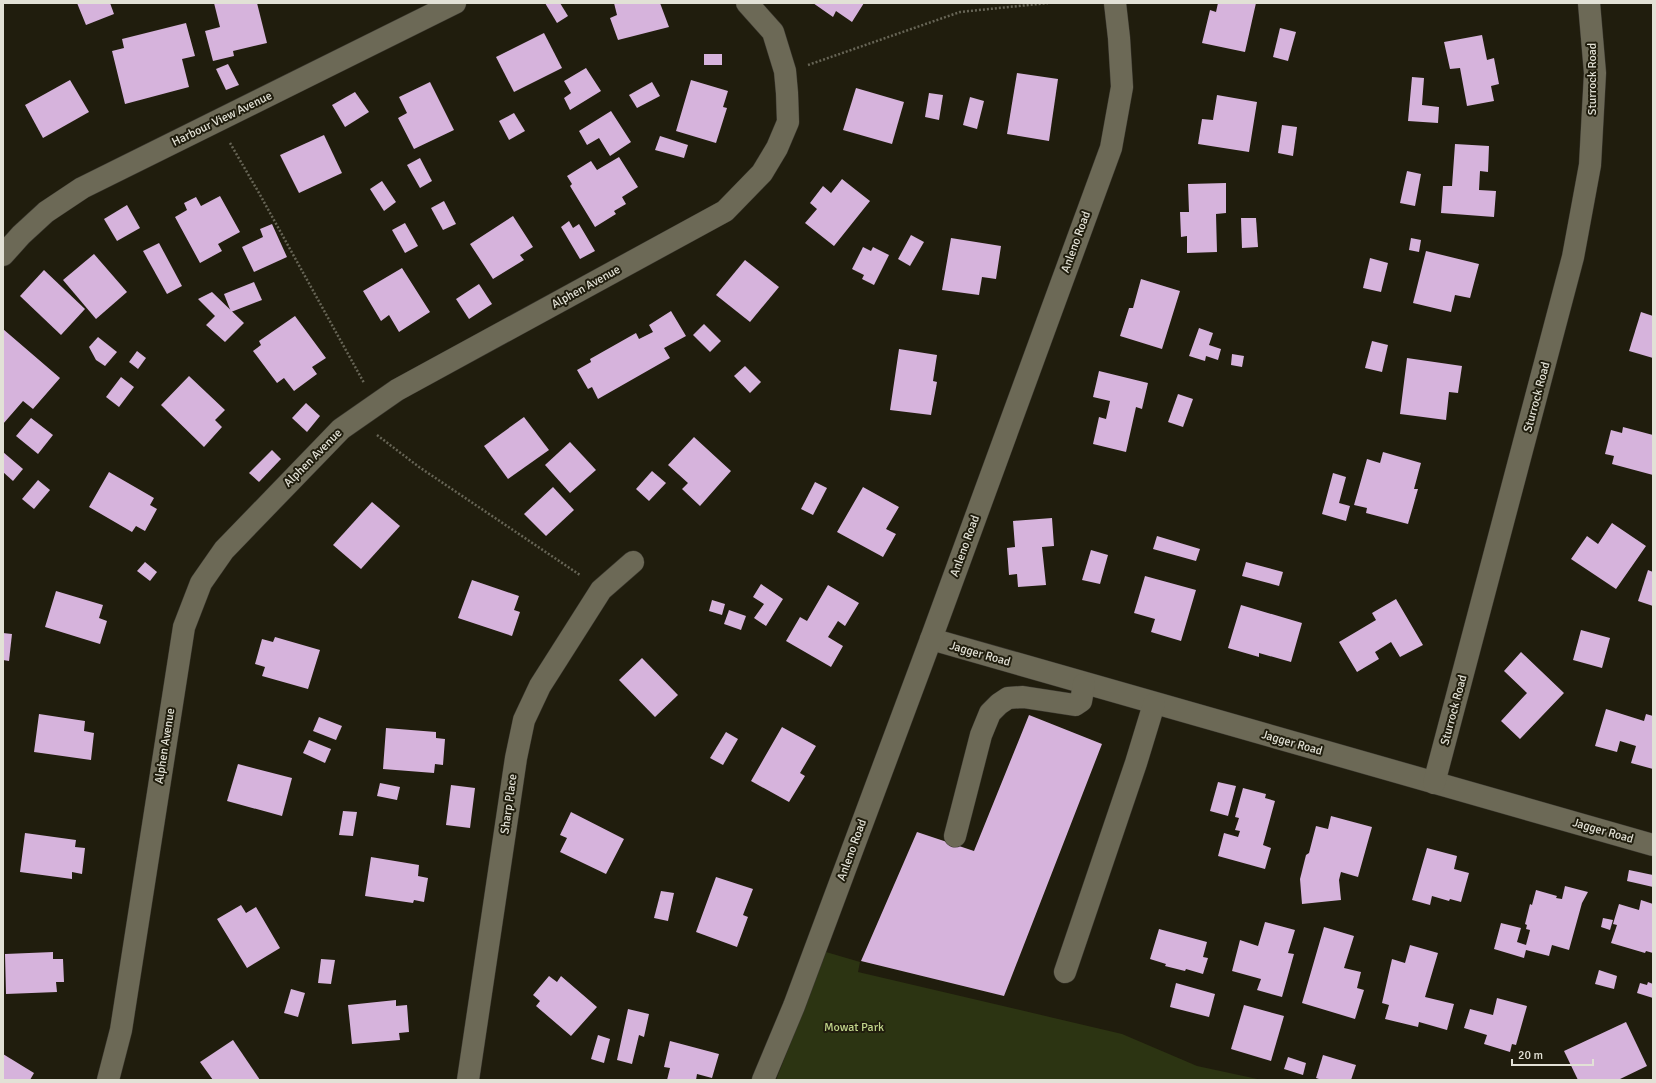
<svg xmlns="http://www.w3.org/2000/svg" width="1656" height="1083" font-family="Signika,sans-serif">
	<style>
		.green { fill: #2c3412 }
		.building { fill: #d6b3dc }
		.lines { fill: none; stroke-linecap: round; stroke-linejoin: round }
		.minor-casing { stroke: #3a372f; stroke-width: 23 }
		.path { stroke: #676556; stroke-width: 2.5; stroke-dasharray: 2 2; stroke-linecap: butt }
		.minor { stroke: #6c6956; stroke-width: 22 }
		.labels { text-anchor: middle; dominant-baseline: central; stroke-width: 4; stroke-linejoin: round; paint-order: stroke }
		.street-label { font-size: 12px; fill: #e2e1d6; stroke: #201d0d }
		.park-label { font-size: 12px; fill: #c1d48a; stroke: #201d0d }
	</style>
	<rect width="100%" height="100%" fill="#201d0d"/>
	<!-- green -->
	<polygon class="green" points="826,952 860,962 858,972 1122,1034 1197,1066 1262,1080 776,1080"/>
	<!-- building -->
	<g class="building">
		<polygon points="77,3 110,3 114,14 86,25"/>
		<polygon points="214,3 257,3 267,43 233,51 234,56 213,61 205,31 220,27"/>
		<polygon points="545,3 560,3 568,16 557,23"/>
		<polygon points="614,3 660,3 669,27 618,40 610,18 617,15"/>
		<polygon points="813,3 864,3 852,22 836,11 833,17"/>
		<polygon points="1218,3 1256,3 1245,52 1202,43 1210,10 1216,12"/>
		<polygon points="186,23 195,56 182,59 189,87 125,104 112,51 124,48 122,39"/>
		<polygon points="1280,28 1296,32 1288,61 1273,57"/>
		<polygon points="544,33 562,68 514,92 496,57"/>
		<polygon points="1482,35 1487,60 1494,58 1499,84 1491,86 1494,101 1467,106 1460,68 1450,69 1444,42"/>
		<rect x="704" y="54" width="18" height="11"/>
		<polygon points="228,64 239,85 226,90 216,69"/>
		<polygon points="586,68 601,91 570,110 564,98 571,93 564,81"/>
		<polygon points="1017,73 1058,79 1049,141 1007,134"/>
		<polygon points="1412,77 1424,78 1422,105 1439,107 1438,123 1408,121"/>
		<polygon points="70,80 89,112 43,138 25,105"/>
		<polygon points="691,80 728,91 723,107 727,108 716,143 676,131"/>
		<polygon points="430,82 454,130 414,149 398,118 407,113 399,97"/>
		<polygon points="652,82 660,96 637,108 629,95"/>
		<polygon points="856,88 904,102 892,144 843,130"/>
		<polygon points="355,92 369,112 345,127 332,105"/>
		<polygon points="929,93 943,95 939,120 925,117"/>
		<polygon points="1217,95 1257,102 1249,152 1198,144 1202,119 1213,120"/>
		<polygon points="970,97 984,101 977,129 963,125"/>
		<polygon points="611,111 631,142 610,156 599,138 587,145 579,131"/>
		<polygon points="514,113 525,131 509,140 499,121"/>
		<polygon points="1282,125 1297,127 1293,156 1278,153"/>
		<polygon points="324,135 342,173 299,193 280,155"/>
		<polygon points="660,136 688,145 684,158 655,150"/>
		<polygon points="1455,144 1489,146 1488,172 1480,171 1479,190 1496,191 1494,217 1441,213 1443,186 1452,186"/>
		<polygon points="619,157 638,187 622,197 626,204 614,211 616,214 595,227 570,186 572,184 567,176 591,161 597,170"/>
		<polygon points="420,158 432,181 420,188 407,165"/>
		<polygon points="1407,171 1421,174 1415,206 1400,203"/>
		<polygon points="842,179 870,201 834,246 805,223 817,209 810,203 823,186 831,193"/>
		<polygon points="382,181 396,202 384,211 370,189"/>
		<polygon points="1226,183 1226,213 1216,214 1217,252 1187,253 1187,236 1181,237 1180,212 1189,212 1188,184"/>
		<polygon points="220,196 240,232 218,244 222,251 200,263 175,217 187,210 184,203 196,197 201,206"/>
		<polygon points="444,201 456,224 443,230 431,208"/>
		<polygon points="127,205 140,228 117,241 104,219"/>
		<polygon points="513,216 533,247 520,255 524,260 493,279 470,244"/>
		<polygon points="1241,218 1256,218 1258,247 1242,248"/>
		<polygon points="569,221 573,228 579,224 595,251 580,259 561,227"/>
		<polygon points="405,223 418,246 405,253 392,230"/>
		<polygon points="272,224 287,257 254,272 242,247 263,237 260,229"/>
		<polygon points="911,235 924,242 910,266 898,259"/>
		<polygon points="951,238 1001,246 996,279 982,277 979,295 942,290"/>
		<polygon points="1411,238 1421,240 1419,252 1409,250"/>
		<polygon points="159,243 182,286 167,294 143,251"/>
		<polygon points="863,247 871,251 873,247 889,255 874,285 862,279 864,275 852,269"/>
		<polygon points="1426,251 1479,264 1470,298 1455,295 1451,312 1413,303"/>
		<polygon points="94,254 127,292 96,319 63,280"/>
		<polygon points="1370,258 1388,263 1381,292 1363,288"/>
		<polygon points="745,260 779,287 750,322 716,295"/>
		<polygon points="402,268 430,312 399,332 389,315 381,321 363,291"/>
		<polygon points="44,270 85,309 61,335 20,296"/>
		<polygon points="1141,279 1180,291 1162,349 1120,336 1129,308 1133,308"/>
		<polygon points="254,282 262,300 231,312 224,294"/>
		<polygon points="479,284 492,304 469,319 456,299"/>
		<polygon points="212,292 244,323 225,342 206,325 215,316 198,299"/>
		<polygon points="671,311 686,336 664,348 670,358 598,399 592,387 588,389 577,370 591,362 590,359 636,333 639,339 653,332 649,325"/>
		<polygon points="1641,312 1653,316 1653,358 1629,351"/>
		<polygon points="295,316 326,358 312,367 317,374 294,391 284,378 277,383 253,351 261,345 259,341"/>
		<polygon points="704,324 721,341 710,352 693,335"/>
		<polygon points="1199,328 1213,333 1209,345 1221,349 1218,360 1206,356 1205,361 1189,356"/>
		<polygon points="3,329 60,378 33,409 23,401 3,424"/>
		<polygon points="98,337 117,352 105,366 96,360 89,347"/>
		<polygon points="1372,341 1388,345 1382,372 1365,368"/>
		<polygon points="899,349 937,355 933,381 937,382 931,415 890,410"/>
		<polygon points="137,351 146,358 138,369 129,362"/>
		<polygon points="1232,354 1244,356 1242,367 1231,365"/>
		<polygon points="1407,358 1462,366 1458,393 1449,392 1446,420 1400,414"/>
		<polygon points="745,366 761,382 750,393 734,376"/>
		<polygon points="1099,371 1148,383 1142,409 1136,407 1126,452 1093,444 1099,417 1106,419 1110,401 1093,397"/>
		<polygon points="189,376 225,410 215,420 222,427 204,447 161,405"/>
		<polygon points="121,377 134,387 119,407 106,397"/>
		<polygon points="1178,394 1193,399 1183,427 1168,422"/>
		<polygon points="306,403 320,416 307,432 292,418"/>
		<polygon points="524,417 549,450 508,479 484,446"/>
		<polygon points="31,418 53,435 38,454 16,436"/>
		<polygon points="1623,427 1653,435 1653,475 1612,464 1614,456 1605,454 1611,430 1622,433"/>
		<polygon points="694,437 731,471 700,506 682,489 688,483 668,465"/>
		<polygon points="570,442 596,470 570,493 545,465"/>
		<polygon points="272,450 281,459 259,482 249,473"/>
		<polygon points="3,452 23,469 13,481 3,472"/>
		<polygon points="1383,452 1421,463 1414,489 1418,489 1408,524 1366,513 1367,508 1354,505 1367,459 1380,463"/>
		<polygon points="652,471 666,483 649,501 636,489"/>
		<polygon points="109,472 154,498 150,505 157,509 145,531 136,526 132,532 89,507"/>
		<polygon points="1333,473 1346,477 1339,503 1350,506 1346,521 1322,514"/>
		<polygon points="38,480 50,490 34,509 22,499"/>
		<polygon points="815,482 827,488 813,515 801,509"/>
		<polygon points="553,487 574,510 546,536 524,514"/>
		<polygon points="863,487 899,507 886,529 896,534 883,557 837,532"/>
		<polygon points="372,502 400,526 361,569 333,545"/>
		<polygon points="1052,518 1054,546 1042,547 1046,585 1018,587 1017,574 1009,575 1007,548 1015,547 1013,521"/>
		<polygon points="1612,523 1646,546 1616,589 1571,559 1587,536 1598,544"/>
		<polygon points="1157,536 1200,549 1196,561 1153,549"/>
		<polygon points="1091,550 1108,555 1100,584 1082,580"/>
		<polygon points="145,562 157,572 150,581 137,571"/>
		<polygon points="1246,562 1283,572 1279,586 1242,576"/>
		<polygon points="1648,570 1653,572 1653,606 1638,601"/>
		<polygon points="1145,576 1196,590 1181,641 1151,632 1155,619 1134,613"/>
		<polygon points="472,580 519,596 514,610 520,612 512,636 458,618"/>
		<polygon points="761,584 783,599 766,626 754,618 764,604 753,597"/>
		<polygon points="828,585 859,603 845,626 838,621 828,637 843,646 831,667 786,641 800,617 807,621"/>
		<polygon points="56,591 103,605 99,618 107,621 100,644 45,627"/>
		<polygon points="1396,599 1423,645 1400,657 1391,642 1375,652 1379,659 1357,672 1339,642 1376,620 1372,613"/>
		<polygon points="712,600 725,604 722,615 709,611"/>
		<polygon points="1241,605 1302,623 1291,662 1259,653 1259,657 1228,648"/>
		<polygon points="729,610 746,616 741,630 724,624"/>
		<polygon points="1581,630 1610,638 1602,668 1573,660"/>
		<polygon points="3,633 12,634 9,661 3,660"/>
		<polygon points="275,637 320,650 308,689 262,676 265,667 255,664 262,639 273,642"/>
		<polygon points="1521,652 1564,693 1520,739 1501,721 1527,693 1504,671"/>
		<polygon points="642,658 678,695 655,717 619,680"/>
		<polygon points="1606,709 1644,721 1646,714 1653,716 1653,769 1631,763 1636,746 1620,741 1617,752 1595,746"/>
		<polygon points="39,714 85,721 84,731 94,733 91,760 34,752"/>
		<polygon points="1029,715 1102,744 1004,996 861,961 917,832 974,851"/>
		<polygon points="319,717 342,726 336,740 313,731"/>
		<polygon points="782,727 816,746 800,773 805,776 789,802 751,781"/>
		<polygon points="386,728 436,732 436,738 445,739 443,765 435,764 434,773 383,769"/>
		<polygon points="726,732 738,739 723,765 710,758"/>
		<polygon points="309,740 331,749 325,763 303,753"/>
		<polygon points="238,764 292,778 282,816 227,801"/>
		<polygon points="1218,782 1236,786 1228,816 1210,811"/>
		<polygon points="380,783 400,787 397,800 377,796"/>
		<polygon points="451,785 475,788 470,828 446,825"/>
		<polygon points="1243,788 1266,794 1265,798 1275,801 1263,845 1271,848 1265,869 1218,856 1224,833 1238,837 1240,831 1235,830 1239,818 1235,817"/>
		<polygon points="343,811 357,812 353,836 339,835"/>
		<polygon points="571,812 624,839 606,874 560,852 567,838 560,835"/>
		<polygon points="1331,816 1372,827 1358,877 1341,872 1339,880 1341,900 1302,904 1300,879 1306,855 1309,853 1316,826 1328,829"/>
		<polygon points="25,833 76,840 75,847 85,848 82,874 72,872 72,879 20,872"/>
		<polygon points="1427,848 1457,856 1454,869 1469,873 1461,902 1450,899 1449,901 1432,896 1430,905 1412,900"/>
		<polygon points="371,857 419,865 418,876 428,878 424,902 414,900 413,903 365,896"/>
		<polygon points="1629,870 1653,875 1653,887 1627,881"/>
		<polygon points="716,877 753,889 743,915 748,917 737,947 696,932"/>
		<polygon points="1565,886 1588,892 1582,903 1569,950 1552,945 1549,956 1526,950 1524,958 1494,949 1501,923 1521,928 1517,942 1526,945 1530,930 1526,929 1527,925 1525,924 1530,904 1532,905 1536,890 1557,896 1556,898 1562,899"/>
		<polygon points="661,891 674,893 668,921 654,918"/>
		<polygon points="1641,900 1653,904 1653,953 1646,951 1645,953 1611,943 1617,925 1613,924 1619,904 1639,910"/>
		<polygon points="241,905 246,913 256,907 280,948 247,968 217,919"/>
		<polygon points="1603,918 1613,920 1610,930 1601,927"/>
		<polygon points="1265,922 1295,930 1288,953 1294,954 1282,997 1257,990 1261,979 1232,971 1240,940 1258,946"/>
		<polygon points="1324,927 1354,936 1344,968 1361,972 1357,988 1364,990 1355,1019 1302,1003"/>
		<polygon points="1159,929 1207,942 1203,957 1208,958 1203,974 1186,969 1185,971 1165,966 1166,964 1150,959"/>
		<polygon points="1410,945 1438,953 1425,997 1454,1004 1447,1030 1419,1022 1418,1027 1385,1019 1389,1005 1382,1003 1392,959 1405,963"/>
		<polygon points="53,952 53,959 63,959 64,982 56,982 57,992 6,994 5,954"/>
		<polygon points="321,959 335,960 331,984 318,983"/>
		<polygon points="1599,970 1617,976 1614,989 1595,984"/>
		<polygon points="549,976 557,982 561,976 597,1007 571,1036 536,1006 540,1001 533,995"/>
		<polygon points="1648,982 1653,984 1653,998 1637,993 1640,983 1647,985"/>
		<polygon points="1176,983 1215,994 1209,1017 1170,1007"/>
		<polygon points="291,989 305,993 298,1017 284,1013"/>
		<polygon points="1497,998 1527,1006 1516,1045 1512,1044 1510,1052 1484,1044 1487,1035 1464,1028 1470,1009 1493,1015"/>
		<polygon points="396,1000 396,1006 407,1005 409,1032 399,1033 400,1040 352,1044 348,1005"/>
		<polygon points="1244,1005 1284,1016 1271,1061 1231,1049"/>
		<polygon points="628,1009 649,1014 644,1037 639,1035 632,1064 617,1060"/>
		<polygon points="1626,1022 1647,1066 1618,1080 1578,1080 1564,1051"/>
		<polygon points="598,1035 610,1039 604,1063 591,1059"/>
		<polygon points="233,1040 260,1080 213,1080 200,1062"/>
		<polygon points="670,1041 719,1054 712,1078 697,1074 696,1080 667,1080 670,1068 664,1067"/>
		<polygon points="3,1054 34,1073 30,1080 3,1080"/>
		<polygon points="1323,1055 1356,1065 1351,1080 1322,1080 1316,1078"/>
		<polygon points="1288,1057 1306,1063 1303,1075 1284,1069"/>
	</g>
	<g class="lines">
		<!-- minor casing -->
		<g class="minor-casing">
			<g id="minor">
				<polyline points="3,255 21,235 46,212 82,188 455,3"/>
				<polyline points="931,639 1653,845"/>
				<polyline points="1434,783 1573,257 1590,165 1595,73 1589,3"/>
				<polyline points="955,836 981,735 990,713 999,704 1008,698 1023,697 1075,705 1081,701 1084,684"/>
				<polyline points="1065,972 1136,763 1154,704"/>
				<polyline points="108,1080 121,1030 184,627 201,583 224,550 341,429 397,390 725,211 762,173 777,148 788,122 787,93 785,71 773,32 747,3"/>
				<polyline points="468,1080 516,758 524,720 540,686 601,590 633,562"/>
				<polyline points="763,1080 794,1006 931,639 1111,148 1122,87 1119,38 1115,3"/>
			</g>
		</g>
		<!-- path -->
		<g class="path">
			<polyline points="808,65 960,12 1048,3"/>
			<polyline points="230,143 259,193 364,383"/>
			<polyline points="377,435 419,467 580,575"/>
		</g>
		<!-- minor -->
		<use href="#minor" class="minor"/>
	</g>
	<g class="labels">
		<!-- street labels -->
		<g class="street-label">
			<text transform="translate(1592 79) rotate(-90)">Sturrock Road</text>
			<text transform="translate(222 119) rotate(-26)">Harbour View Avenue</text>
			<text transform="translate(1076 242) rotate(-70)">Anleno Road</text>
			<text transform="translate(586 287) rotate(-29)">Alphen Avenue</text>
			<text transform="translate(1537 397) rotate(-75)">Sturrock Road</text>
			<text transform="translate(313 458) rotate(-45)">Alphen Avenue</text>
			<text transform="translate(965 546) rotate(-70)">Anleno Road</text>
			<text transform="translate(980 654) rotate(16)">Jagger Road</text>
			<text transform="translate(1454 710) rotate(-75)">Sturrock Road</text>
			<text transform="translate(1292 743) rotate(16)">Jagger Road</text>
			<text transform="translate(165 746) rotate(-81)">Alphen Avenue</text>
			<text transform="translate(509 804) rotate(-82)">Sharp Place</text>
			<text transform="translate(1603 831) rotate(16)">Jagger Road</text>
			<text transform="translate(852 850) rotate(-70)">Anleno Road</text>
		</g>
		<!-- park labels -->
		<g class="park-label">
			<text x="854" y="1027">Mowat Park</text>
		</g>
	</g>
	<!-- border -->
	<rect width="1656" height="1083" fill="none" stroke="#e2e1d6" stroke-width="8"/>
	<!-- scale -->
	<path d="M1512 1059v6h81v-6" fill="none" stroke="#e2e1d6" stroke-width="2"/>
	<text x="1518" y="1059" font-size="12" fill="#e2e1d6" stroke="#201d0d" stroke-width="3" paint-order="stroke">20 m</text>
</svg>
